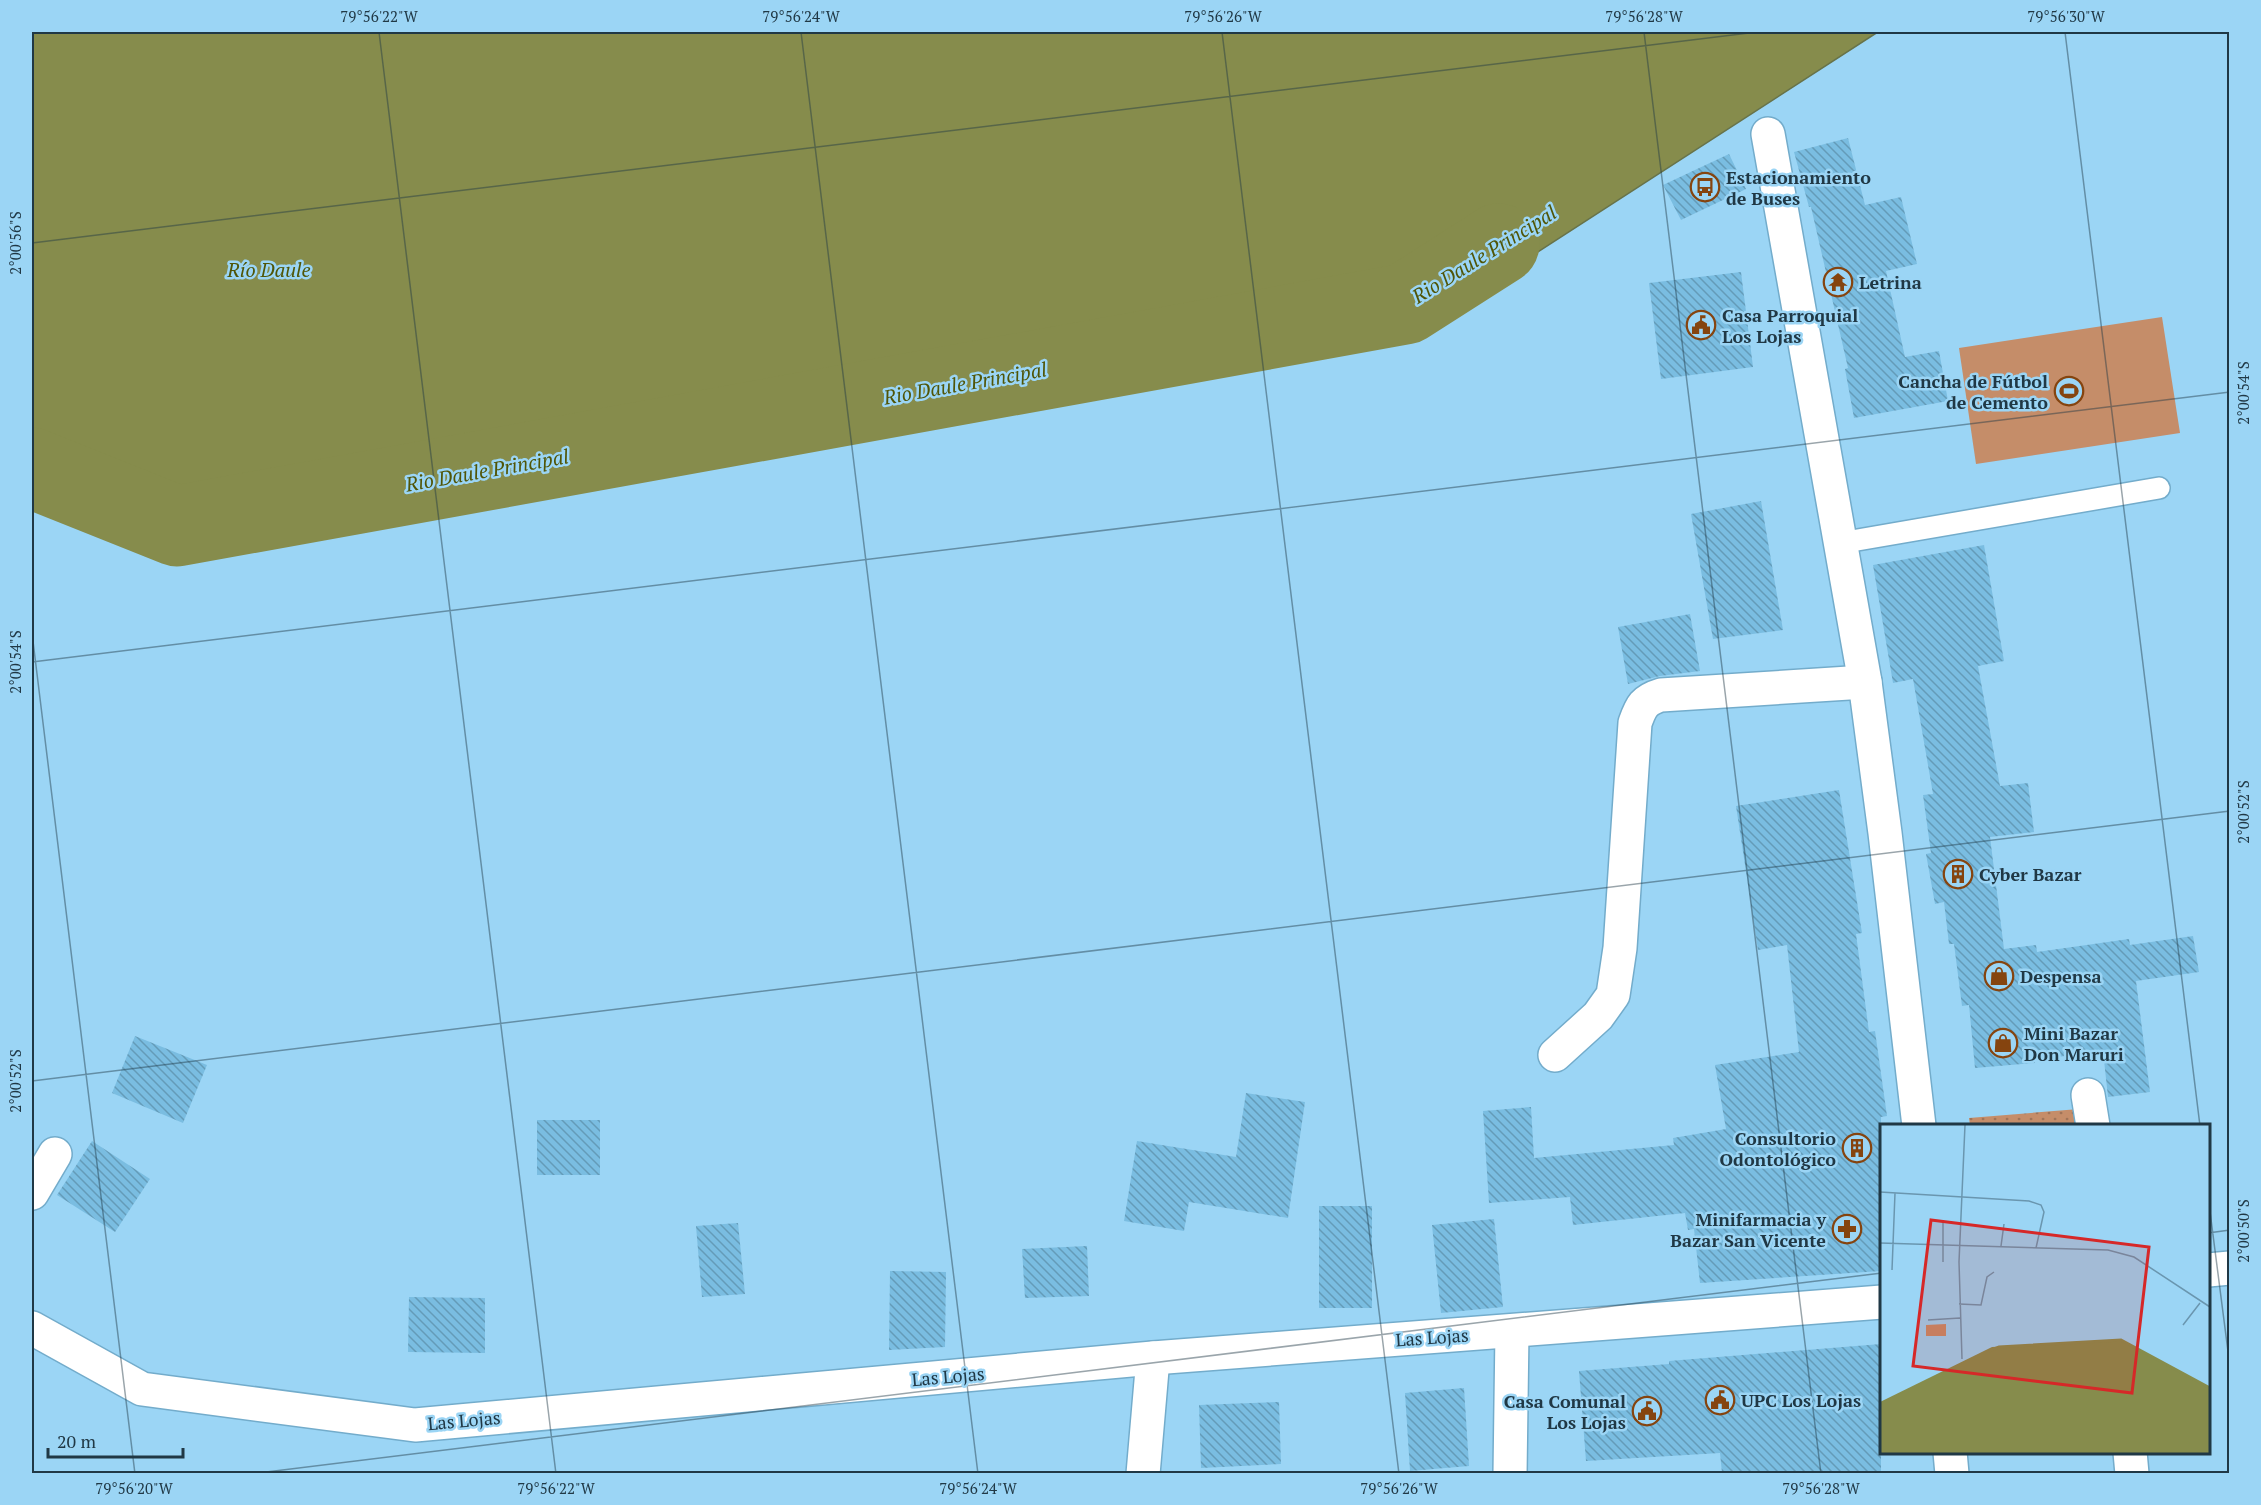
<svg xmlns="http://www.w3.org/2000/svg" width="2261" height="1505" font-family="'PT Serif',serif">
	<style>
		.park { fill: url(#park-dots) }
		.pitch { fill: #c58d69 }
		.water { fill: #868c4c; stroke: #67734a; stroke-width: 1.5 }
		.lines { fill: none; stroke-linecap: round; stroke-linejoin: round }
		.river { stroke: #868c4c; stroke-width: 81 }
		.building { fill: url(#building-back-hatch) }
		.service-casing { stroke: #73accb; stroke-width: 24 }
		.minor-casing { stroke: #73accb; stroke-width: 36 }
		.tertiary-casing { stroke: #73accb; stroke-width: 36 }
		.service { stroke: #fff; stroke-width: 21 }
		.minor { stroke: #fff; stroke-width: 33 }
		.tertiary { stroke: #fff; stroke-width: 33 }
		.ticks { fill: none; stroke: #203845; stroke-width: 1.5; stroke-opacity: 0.45 }
		.labels { text-anchor: middle; dominant-baseline: central; stroke-width: 5; stroke-linejoin: round; paint-order: stroke }
		.poi-label { font-size: 18px; font-weight: bold; fill: #203845; stroke: #9bd5f5; text-anchor: start }
		.street-label { font-size: 18px; fill: #203845; stroke: #9bd5f5 }
		.water-label { font-size: 20px; font-style: italic; fill: #505507; stroke: #9bd5f5 }
		.inset-river { fill: none; stroke: #868c4c; stroke-width: 3 }
		.inset-road { fill: none; stroke: #6a96af; stroke-width: 1.5 }
		.view { fill: #d62828; fill-opacity: 0.15; stroke: #d62828; stroke-width: 3 }
		.inset-edge { fill: none; stroke: #203845; stroke-width: 3 }
		.neatline { fill: none; stroke: #203845; stroke-width: 2 }
		.ticks-label { font-size: 15px; text-anchor: middle; fill: #203845 }
	</style>
	<defs>
		<pattern id="park-dots" width="8" height="8" patternUnits="userSpaceOnUse" patternTransform="scale(1.5)"><rect width="8" height="8" fill="#c58d69"/><path d="M2 2h.1M6 6h.1" fill="none" stroke="#a07458" stroke-width="1.8" stroke-linecap="round"/></pattern>
		<pattern id="building-back-hatch" width="6" height="6" patternUnits="userSpaceOnUse" patternTransform="scale(1.5)"><rect width="6" height="6" fill="#7abde1"/><path d="M-1 5l2 2M0 0l6 6M5-1l2 2" fill="none" stroke="#649bb8"/></pattern>
	</defs>
	<rect width="100%" height="100%" fill="#9bd5f5"/>
	<!-- park -->
	<polygon class="park" points="2079,1109 2080,1125 1970,1125 1969,1118"/>
	<!-- pitch -->
	<polygon class="pitch" points="2162,317 2180,433 1976,464 1959,348"/>
	<!-- water -->
	<polygon class="water" points="32,32 1878,32 1479,290 177,526 32,468"/>
	<g class="lines">
		<!-- river -->
		<polyline class="river" points="32,468 177,526 1405,304 1499,244"/>
	</g>
	<!-- building -->
	<g class="building">
		<polygon points="1848,138 1865,205 1901,197 1917,264 1886,271 1905,357 1939,351 1948,401 1854,418 1845,369 1848,368 1811,207 1809,207 1794,152"/>
		<polygon points="1729,154 1746,189 1681,220 1663,185"/>
		<polygon points="1741,272 1753,367 1661,379 1649,283"/>
		<polygon points="1761,501 1783,630 1713,639 1691,514"/>
		<polygon points="1984,545 2004,661 1978,666 2000,786 2028,783 2034,832 1990,837 2004,949 2036,945 2037,952 2129,939 2130,945 2193,936 2199,972 2136,981 2150,1092 2108,1097 2103,1051 2035,1060 2035,1063 1975,1068 1969,1005 1962,1006 1954,944 1949,944 1944,902 1935,904 1926,854 1931,853 1923,795 1933,794 1913,679 1893,683 1873,565"/>
		<polygon points="1690,614 1700,671 1660,676 1628,684 1618,627"/>
		<polygon points="1839,790 1862,933 1856,934 1869,1032 1875,1031 1887,1116 1881,1117 1881,1271 1700,1283 1694,1229 1688,1230 1685,1213 1573,1225 1570,1197 1489,1203 1483,1111 1531,1107 1534,1158 1674,1145 1673,1138 1726,1129 1715,1065 1799,1052 1787,945 1758,950 1736,806"/>
		<polygon points="135,1036 207,1065 183,1123 112,1093"/>
		<polygon points="1246,1093 1305,1102 1288,1218 1189,1202 1184,1231 1124,1221 1137,1141 1236,1157"/>
		<rect x="537" y="1120" width="63" height="55"/>
		<polygon points="92,1141 150,1179 115,1232 57,1195"/>
		<rect x="1319" y="1206" width="53" height="102"/>
		<polygon points="1494,1219 1503,1307 1441,1313 1432,1225"/>
		<polygon points="738,1223 745,1294 702,1297 696,1226"/>
		<polygon points="1087,1246 1089,1296 1025,1298 1022,1249"/>
		<polygon points="890,1271 946,1272 945,1347 889,1350"/>
		<polygon points="409,1297 485,1298 485,1353 408,1352"/>
		<polygon points="1881,1344 1881,1473 1722,1473 1720,1453 1586,1461 1579,1371 1669,1364 1669,1361"/>
		<polygon points="1464,1388 1469,1466 1410,1471 1405,1393"/>
		<polygon points="1279,1402 1281,1464 1201,1468 1199,1405"/>
	</g>
	<g class="lines">
		<!-- service casing -->
		<g class="service-casing">
			<polyline id="service" points="1840,543 2159,488"/>
		</g>
		<!-- minor casing -->
		<g class="minor-casing">
			<g id="minor">
				<path d="M 1555,1055 L 1598,1016 L 1613,995 L 1620,948 L 1635,723 C 1641,706 1644,700 1661,695 L 1865,682"/>
				<polyline points="2088,1095 2093,1126"/>
				<polyline points="32,1193 55,1154"/>
				<polyline points="2208,1270 2230,1268"/>
				<polyline points="32,1328 142,1389 415,1425 1153,1358 1882,1302"/>
				<polyline points="2130,1452 2132,1474"/>
				<polyline points="1143,1474 1153,1358"/>
				<polyline points="1510,1474 1512,1331"/>
			</g>
		</g>
		<!-- tertiary casing -->
		<g class="tertiary-casing">
			<g id="tertiary">
				<polyline points="1768,134 1865,682 1885,833 1919,1126"/>
				<polyline points="1950,1452 1952,1474"/>
			</g>
		</g>
		<!-- service -->
		<use href="#service" class="service"/>
		<!-- minor -->
		<use href="#minor" class="minor"/>
		<!-- tertiary -->
		<use href="#tertiary" class="tertiary"/>
	</g>
	<!-- ticks -->
	<path class="ticks" d="M 379,32 L 556,1474M 801,32 L 978,1474M 1222,32 L 1399,1474M 1644,32 L 1821,1474M 2065,32 L 2200,1126M 32,243 L 1757,32M 32,633 L 135,1474M 32,662 L 2230,392M 32,1081 L 2230,811M 2208,1196 L 2230,1367M 2208,1233 L 2230,1230M 250,1474 L 1882,1273"/>
	<!-- icons -->
	<defs>
		<g id="bus-ring" transform="scale(1.5)"><circle r="9.5" fill="#9bd5f5" stroke="#85440f" stroke-width="1.5"/><path d="M-5-6H5V4H4V6H2V4H-2V6H-4V4H-5ZM-3.5-4V0h7V-4ZM-3.5 1.2v1.5H-2V1.2ZM2 1.2v1.5H3.5V1.2Z" fill="#85440f"/></g>
		<g id="temple-ring" transform="scale(1.5)"><circle r="9.5" fill="#9bd5f5" stroke="#85440f" stroke-width="1.5"/><path d="M0-6L5-2H3V0L6.5 2.5H4V6H1.5V3h-3V6H-4V2.5H-6.5L-3 0V-2H-5Z" fill="#85440f"/></g>
		<g id="civic-ring" transform="scale(1.5)"><circle r="9.5" fill="#9bd5f5" stroke="#85440f" stroke-width="1.5"/><path d="M-.6-6.5H3V-4.5H.6V-3L4-1V1h2V6H-6V1h2V-1L-.6-3ZM-1.2 2.5V6h2.4V2.5Z" fill="#85440f"/></g>
		<g id="stadium-ring" transform="scale(1.5)"><circle r="9.5" fill="#9bd5f5" stroke="#85440f" stroke-width="1.5"/><path d="M0-5a6.5 5 0 1 0 0 10a6.5 5 0 1 0 0-10ZM-3.5-1.8h7v3.6h-7Z" fill="#85440f"/></g>
		<g id="building-ring" transform="scale(1.5)"><circle r="9.5" fill="#9bd5f5" stroke="#85440f" stroke-width="1.5"/><path d="M-4-6H4V6H1V3H-1V6H-4ZM-2.5-4.3h1.7v1.8h-1.7ZM.8-4.3h1.7v1.8H.8ZM-2.5-1h1.7V.8h-1.7ZM.8-1h1.7V.8H.8Z" fill="#85440f"/></g>
		<g id="shop-ring" transform="scale(1.5)"><circle r="9.5" fill="#9bd5f5" stroke="#85440f" stroke-width="1.5"/><path d="M-5-2.5h2.3a2.7 3.5 0 0 1 5.4 0H5L5.5 6h-11ZM-1.5-2.5h3a1.5 2.3 0 0 0-3 0Z" fill="#85440f"/></g>
		<g id="pharmacy-ring" transform="scale(1.5)"><circle r="9.5" fill="#9bd5f5" stroke="#85440f" stroke-width="1.5"/><path d="M-2-6h4v4h4v4h-4v4h-4v-4h-4v-4h4Z" fill="#85440f"/></g>
	</defs>
	<g fill-rule="evenodd">
		<use href="#bus-ring" x="1705" y="187"/>
		<use href="#temple-ring" x="1838" y="282"/>
		<use href="#civic-ring" x="1701" y="325"/>
		<use href="#stadium-ring" x="2069" y="391"/>
		<use href="#building-ring" x="1958" y="874"/>
		<use href="#shop-ring" x="1999" y="976"/>
		<use href="#shop-ring" x="2003" y="1043"/>
		<use href="#building-ring" x="1857" y="1148"/>
		<use href="#pharmacy-ring" x="1847" y="1229"/>
		<use href="#civic-ring" x="1720" y="1400"/>
		<use href="#civic-ring" x="1647" y="1411"/>
	</g>
	<g class="labels">
		<!-- poi labels -->
		<g class="poi-label">
			<text x="1726" y="177">Estacionamiento<tspan x="1726" dy="21">de Buses</tspan></text>
			<text x="1859" y="282">Letrina</text>
			<text x="1722" y="315">Casa Parroquial<tspan x="1722" dy="21">Los Lojas</tspan></text>
			<text x="2048" y="381" text-anchor="end">Cancha de Fútbol<tspan x="2048" dy="21">de Cemento</tspan></text>
			<text x="1979" y="874">Cyber Bazar</text>
			<text x="2020" y="976">Despensa</text>
			<text x="2024" y="1033">Mini Bazar<tspan x="2024" dy="21">Don Maruri</tspan></text>
			<text x="1836" y="1138" text-anchor="end">Consultorio<tspan x="1836" dy="21">Odontológico</tspan></text>
			<text x="1826" y="1219" text-anchor="end">Minifarmacia y<tspan x="1826" dy="21">Bazar San Vicente</tspan></text>
			<text x="1741" y="1400">UPC Los Lojas</text>
			<text x="1626" y="1401" text-anchor="end">Casa Comunal<tspan x="1626" dy="21">Los Lojas</tspan></text>
		</g>
		<!-- street labels -->
		<g class="street-label">
			<text transform="translate(1432 1337) rotate(-4)">Las Lojas</text>
			<text transform="translate(948 1376) rotate(-5)">Las Lojas</text>
			<text transform="translate(464 1420) rotate(-5)">Las Lojas</text>
		</g>
		<!-- water labels -->
		<g class="water-label">
			<text transform="translate(1484 254) rotate(-32)">Rio Daule Principal</text>
			<text x="269" y="269">Río Daule</text>
			<text transform="translate(965 383) rotate(-10)">Rio Daule Principal</text>
			<text transform="translate(487 470) rotate(-10)">Rio Daule Principal</text>
		</g>
	</g>
	<!-- overview -->
	<g transform="translate(1880 1124)">
		<rect width="330" height="330" fill="#9bd5f5"/>
		<path d="M 66,200 L 66,212 L 46,212 L 46,201 Z" fill="#c58d69"/>
		<path d="M 241,216 L 330,264 L 330,329 L 0,329 L 0,278 L 112,223 Z" fill="#868c4c"/>
		<path class="inset-river" d="M 109,227 L 119,223 L 241,216 L 330,264"/>
		<path class="inset-road" d="M 0,68 L 149,77 L 161,81 L 164,88 L 156,124M 0,119 L 228,126 L 254,133 L 330,183M 121,122 L 124,100M 63,138 L 63,97M 12,146 L 15,69M 79,180 L 101,181 L 107,153 L 114,148M 48,196 L 80,194M 303,201 L 320,179M 82,235 L 79,138 L 85,1"/>
		<path class="view" d="M 51,96 L 269,123 L 252,269 L 33,242 Z"/>
		<rect width="330" height="330" class="inset-edge"/>
	</g>
	<!-- border -->
	<rect width="2261" height="1505" fill="none" stroke="#9bd5f5" stroke-width="66"/>
	<!-- scale -->
	<path d="M48 1448v9h135v-9" fill="none" stroke="#203845" stroke-width="3"/>
	<text x="57" y="1448" font-size="18" fill="#203845" stroke="#9bd5f5" stroke-width="4.5" paint-order="stroke">20 m</text>
	<rect x="33" y="33" width="2195" height="1439" class="neatline"/>
	<g class="ticks-label">
		<text x="379" y="22">79°56'22"W</text>
		<text x="801" y="22">79°56'24"W</text>
		<text x="1223" y="22">79°56'26"W</text>
		<text x="1644" y="22">79°56'28"W</text>
		<text x="2066" y="22">79°56'30"W</text>
		<text transform="translate(16 243) rotate(-90)" y="5">2°00'56"S</text>
		<text transform="translate(2244 393) rotate(-90)" y="5">2°00'54"S</text>
		<text transform="translate(16 662) rotate(-90)" y="5">2°00'54"S</text>
		<text transform="translate(2244 812) rotate(-90)" y="5">2°00'52"S</text>
		<text transform="translate(16 1081) rotate(-90)" y="5">2°00'52"S</text>
		<text transform="translate(2244 1231) rotate(-90)" y="5">2°00'50"S</text>
		<text x="134" y="1494">79°56'20"W</text>
		<text x="556" y="1494">79°56'22"W</text>
		<text x="978" y="1494">79°56'24"W</text>
		<text x="1399" y="1494">79°56'26"W</text>
		<text x="1821" y="1494">79°56'28"W</text>
	</g>
</svg>
